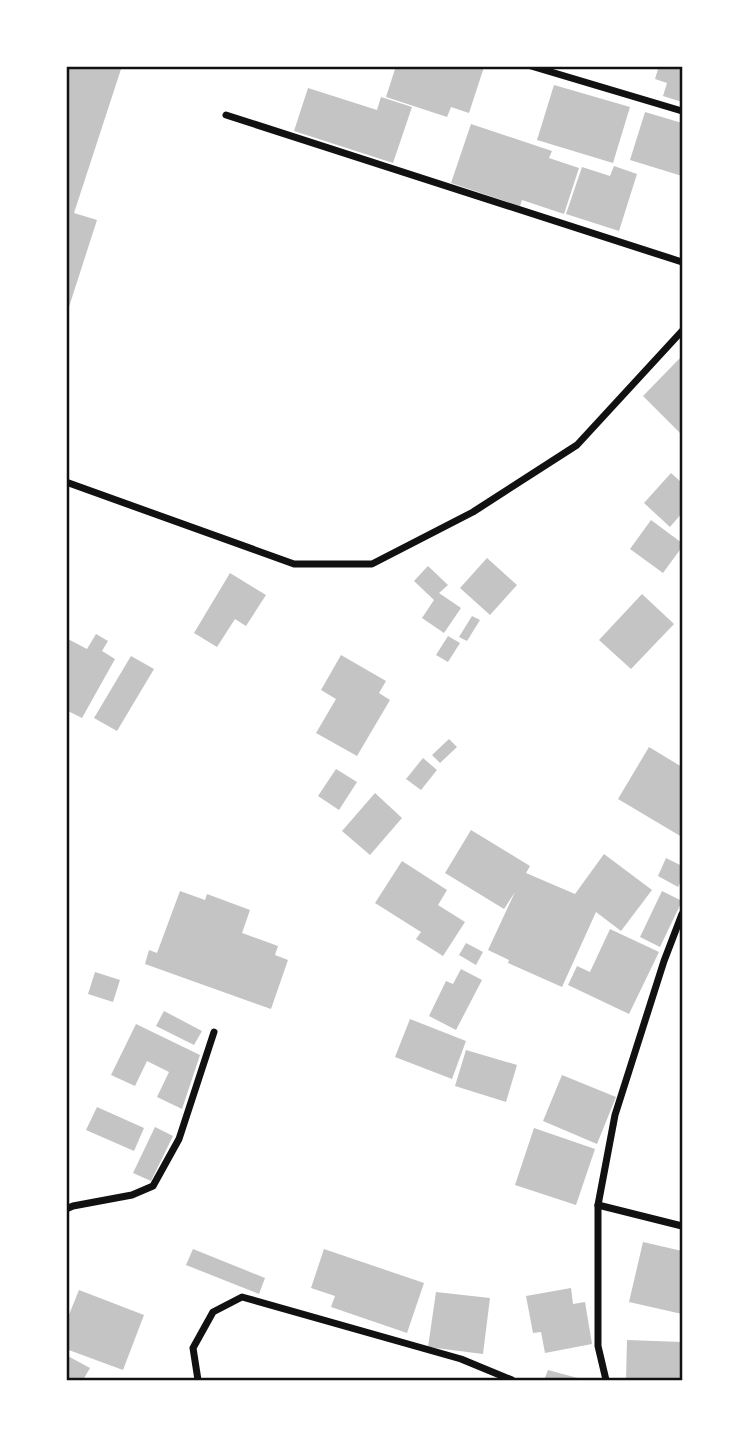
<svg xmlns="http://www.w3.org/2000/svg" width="749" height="1447" font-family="Inter,sans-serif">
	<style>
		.building { fill: #c4c4c4 }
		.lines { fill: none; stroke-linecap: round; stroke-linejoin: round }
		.minor { stroke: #111; stroke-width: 7 }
		.neatline { fill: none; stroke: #111; stroke-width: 2.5 }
	</style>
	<rect width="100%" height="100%" fill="#fff"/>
	<!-- building -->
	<g class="building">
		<polygon points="66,66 122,66 74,213 97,220 67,313"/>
		<polygon points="396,66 483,66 484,67 469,113 451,107 447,117 386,97"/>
		<polygon points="659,66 682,66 682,102 663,96 667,83 655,79"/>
		<polygon points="554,85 630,107 613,163 537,140"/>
		<polygon points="308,88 377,110 381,97 412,107 393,163 294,131"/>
		<polygon points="645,112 682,123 682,176 630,160"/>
		<polygon points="471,124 552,151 549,158 579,168 564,214 522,200 520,206 451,183"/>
		<polygon points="614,166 637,174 619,231 566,214 582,167 610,176"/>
		<polygon points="681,357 682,359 682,435 643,396"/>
		<polygon points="671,473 682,483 682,513 670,527 644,503"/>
		<polygon points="651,520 682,543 682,547 663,573 630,549"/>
		<polygon points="487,558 517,585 490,615 460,588"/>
		<polygon points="428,566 448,585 439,593 461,608 444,633 422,618 434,600 414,581"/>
		<polygon points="230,573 266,595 246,626 235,619 217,647 194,633"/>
		<polygon points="642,594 674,624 631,669 599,640"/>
		<polygon points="472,616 480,620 467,641 459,637"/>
		<polygon points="96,634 108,641 102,651 115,659 82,718 66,710 66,638 87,649"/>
		<polygon points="448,636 460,643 448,662 436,655"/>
		<polygon points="341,655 386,681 379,693 390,700 357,756 316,733 336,699 321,690"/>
		<polygon points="131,656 154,669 117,731 94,718"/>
		<polygon points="449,739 457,747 440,763 432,755"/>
		<polygon points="649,747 682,767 682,837 618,799"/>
		<polygon points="423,758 437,770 421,790 406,779"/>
		<polygon points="336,769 357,782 339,810 318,796"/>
		<polygon points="375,793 402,818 370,855 342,831"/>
		<polygon points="471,830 530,866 526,873 575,894 604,854 652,890 621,931 596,912 562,987 508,963 509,960 488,950 515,892 504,909 445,873"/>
		<polygon points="666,858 682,866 682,879 678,887 658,876"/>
		<polygon points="402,861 447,890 438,905 465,922 443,956 416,939 421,932 375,903"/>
		<polygon points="180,891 205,900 207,894 250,910 242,933 278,946 275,955 288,960 271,1009 145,964 149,950 157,953"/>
		<polygon points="662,891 682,901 660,947 640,937"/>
		<polygon points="610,929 659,952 629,1014 568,985 577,966 590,972"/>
		<polygon points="466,943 483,952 476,965 459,955"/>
		<polygon points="461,969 482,980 456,1030 429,1016 446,981 453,984"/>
		<polygon points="95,972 120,980 113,1002 88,994"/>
		<polygon points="164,1011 202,1031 194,1045 156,1026"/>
		<polygon points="410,1019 466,1041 452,1079 395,1057"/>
		<polygon points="136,1024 200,1055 182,1109 157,1097 169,1072 147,1061 135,1086 111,1075"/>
		<polygon points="466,1050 517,1065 506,1102 455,1086"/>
		<polygon points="562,1075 616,1097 597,1144 543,1121"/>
		<polygon points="97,1107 144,1128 134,1151 86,1130"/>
		<polygon points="155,1127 173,1136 151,1181 133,1173"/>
		<polygon points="534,1128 595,1149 576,1205 515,1185"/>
		<polygon points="643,1242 682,1251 682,1314 629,1302"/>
		<polygon points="193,1249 265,1278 259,1294 186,1265"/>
		<polygon points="324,1249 424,1283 407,1333 331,1307 335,1296 311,1288"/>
		<polygon points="571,1288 573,1304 585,1302 592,1344 545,1353 541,1332 533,1333 526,1296"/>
		<polygon points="79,1290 144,1315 123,1370 66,1349 66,1322"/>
		<polygon points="436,1292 490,1298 483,1354 428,1347"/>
		<polygon points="627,1340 682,1342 682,1380 626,1380"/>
		<polygon points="66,1355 90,1368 83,1380 66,1380"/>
		<polygon points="548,1370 585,1380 544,1380"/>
	</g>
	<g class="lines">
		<!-- minor -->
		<g class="minor">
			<polyline points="531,66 682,111"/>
			<polyline points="226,115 682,262"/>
			<polyline points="66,482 294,564 372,564 473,512 577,445 682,331"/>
			<polyline points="598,1205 682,1226"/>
			<polyline points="66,1209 73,1206 132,1195 153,1186 179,1139 214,1032"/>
			<polyline points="198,1380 193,1348 213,1312 242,1297 461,1359 512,1380"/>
			<polyline points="606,1380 598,1346 598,1205 615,1115 664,961 682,914"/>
		</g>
	</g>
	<!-- border -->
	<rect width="749" height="1447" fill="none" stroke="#ffffff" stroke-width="136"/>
	<rect x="68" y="68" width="613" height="1311" class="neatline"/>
</svg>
